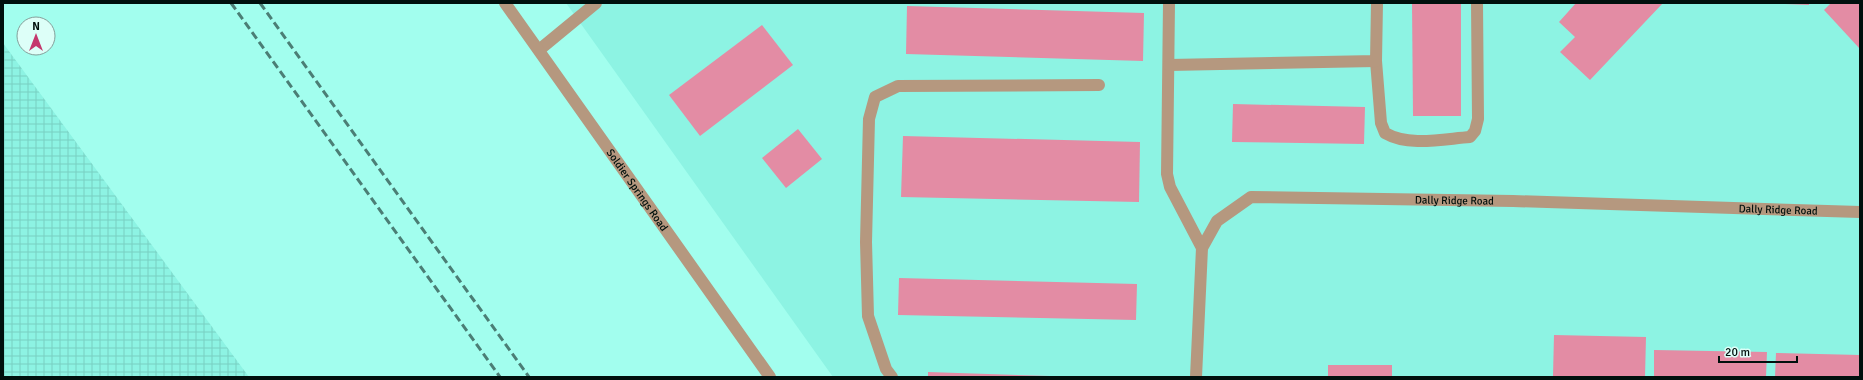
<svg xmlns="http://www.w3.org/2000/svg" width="1863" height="380" font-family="Signika,sans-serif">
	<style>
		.built { fill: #8df3e3 }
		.industrial { fill: url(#industrial-grid) }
		.building { fill: #e38ca4 }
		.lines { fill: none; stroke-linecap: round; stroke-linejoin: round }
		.service { stroke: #b5987f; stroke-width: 12 }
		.minor { stroke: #b5987f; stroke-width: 12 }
		.tertiary { stroke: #b5987f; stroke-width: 12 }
		.rail { stroke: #4b7e75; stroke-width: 3; stroke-dasharray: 8 4; stroke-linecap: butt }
		.labels { text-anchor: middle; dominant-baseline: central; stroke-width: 3; stroke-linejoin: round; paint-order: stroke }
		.street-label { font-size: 11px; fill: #00100d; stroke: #ddfff8 }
	</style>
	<defs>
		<pattern id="industrial-grid" width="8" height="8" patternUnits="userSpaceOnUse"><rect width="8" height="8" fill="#8df3e3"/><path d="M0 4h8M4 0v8" fill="none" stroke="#78cfc2"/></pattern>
	</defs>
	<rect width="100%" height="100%" fill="#a2feee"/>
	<!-- built -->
	<polygon class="built" points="566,3 1860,3 1860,377 833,377"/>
	<!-- industrial -->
	<polygon class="industrial" points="3,43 249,377 3,377"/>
	<!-- building -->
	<g class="building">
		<polygon points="1412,3 1461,3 1461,116 1413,116"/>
		<polygon points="1576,3 1663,3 1590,80 1560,52 1575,37 1559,22"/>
		<polygon points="1785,3 1809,3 1809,5 1785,4"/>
		<polygon points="1831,3 1860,3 1860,49 1824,10"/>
		<polygon points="907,6 1144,13 1143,61 906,54"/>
		<polygon points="762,25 793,65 700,136 669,95"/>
		<polygon points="1233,104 1365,107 1364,144 1232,142"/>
		<polygon points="798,129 822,159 786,188 762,158"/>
		<polygon points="903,136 1140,142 1139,202 901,197"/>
		<polygon points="899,278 1137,284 1136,320 898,315"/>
		<polygon points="1554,335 1646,337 1645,377 1553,376"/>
		<polygon points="1654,350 1767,352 1766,377 1654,377"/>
		<polygon points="1776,353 1860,355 1860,377 1775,377"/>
		<rect x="1328" y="365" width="64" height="12"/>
		<polygon points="928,372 1050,376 1050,377 928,377"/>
	</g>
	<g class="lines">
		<!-- service -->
		<g class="service">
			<polyline points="1169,3 1167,174 1170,187 1202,248"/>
			<polyline points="539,50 596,3"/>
			<path d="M 1376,61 L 1381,123 L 1385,133 C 1409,147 1443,139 1470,137 L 1475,131 L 1478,119 L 1477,3"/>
			<polyline points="1169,65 1376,61 1377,3"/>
			<polyline points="892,377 886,369 868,316 866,242 869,119 875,97 898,86 1099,85"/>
		</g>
		<!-- minor -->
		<path class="minor" id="s1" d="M 1196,377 L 1202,248 L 1217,221 L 1251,197 L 1513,201 L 1860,212"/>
		<!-- tertiary -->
		<path class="tertiary" id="s2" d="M 505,3 L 770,377"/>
		<!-- rail -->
		<g class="rail">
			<polyline points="231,3 500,377"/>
			<polyline points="260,3 529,377"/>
		</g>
	</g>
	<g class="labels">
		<!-- street labels -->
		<g class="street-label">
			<text stroke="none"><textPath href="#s2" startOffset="229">Soldier Springs Road</textPath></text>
			<text stroke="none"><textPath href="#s1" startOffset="405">Dally Ridge Road</textPath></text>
			<text stroke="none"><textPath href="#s1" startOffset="729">Dally Ridge Road</textPath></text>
		</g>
	</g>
	<!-- border -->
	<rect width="1863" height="380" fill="none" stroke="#00100d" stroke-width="8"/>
	<!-- north arrow -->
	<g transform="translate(36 36)"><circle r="19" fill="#ddfff8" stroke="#859f9a"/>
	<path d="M0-3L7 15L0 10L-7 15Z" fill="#c4386d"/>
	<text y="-6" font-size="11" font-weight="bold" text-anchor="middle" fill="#00100d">N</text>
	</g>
	<!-- scale -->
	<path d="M1719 356v6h78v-6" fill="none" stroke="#00100d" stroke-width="2"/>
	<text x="1725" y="356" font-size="12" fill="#00100d" stroke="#ddfff8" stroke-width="3" paint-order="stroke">20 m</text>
</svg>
